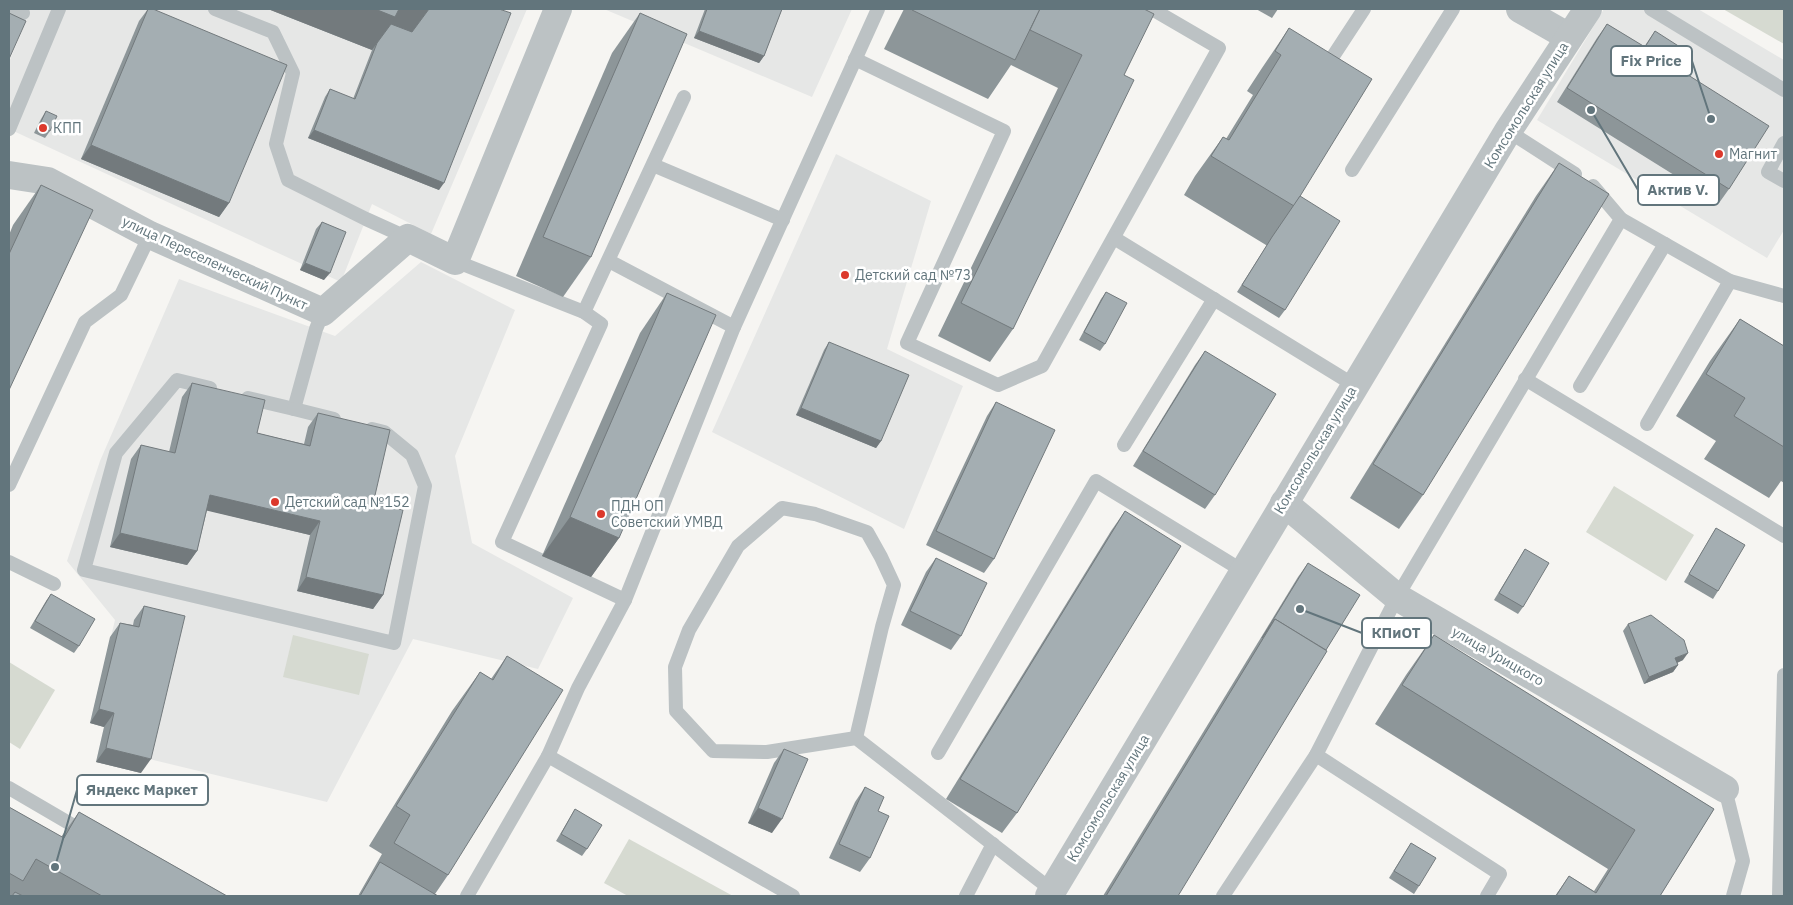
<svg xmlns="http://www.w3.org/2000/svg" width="1793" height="905" font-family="'IBM Plex Sans',sans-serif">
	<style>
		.built { fill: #e6e7e6 }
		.green { fill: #d6dad1 }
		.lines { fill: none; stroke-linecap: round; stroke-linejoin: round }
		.service { stroke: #bcc2c4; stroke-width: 14 }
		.minor { stroke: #bcc2c4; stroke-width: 28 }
		.wall { fill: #8d9699 }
		.shaded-wall { fill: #737a7d }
		.building { fill: #a4aeb2; stroke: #737a7d }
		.poi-dot { fill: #dc392c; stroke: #fff; stroke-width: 2 }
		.labels { text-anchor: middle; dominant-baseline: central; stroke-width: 5; stroke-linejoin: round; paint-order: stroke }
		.street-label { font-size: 14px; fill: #62757c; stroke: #fff }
		.poi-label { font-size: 14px; fill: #62757c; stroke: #fff; text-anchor: start }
		.leader { fill: none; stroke: #62757c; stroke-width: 2 }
		.callout-dot { fill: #62757c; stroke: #fff; stroke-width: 2 }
		.callout { fill: #fff; stroke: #62757c; stroke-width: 2 }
		.callout-label { font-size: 15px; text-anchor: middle; font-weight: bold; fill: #62757c }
	</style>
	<rect width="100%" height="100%" fill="#f6f5f2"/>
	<!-- built -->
	<g class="built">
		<polygon points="9,9 527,9 431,234 372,204 341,282 9,129 9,62 27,19 9,55"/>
		<polygon points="604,9 852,9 812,97"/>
		<polygon points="1604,9 1698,9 1784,60 1784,230 1767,258 1537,120"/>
		<polygon points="836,154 931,201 887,349 963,386 904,529 712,432"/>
		<polygon points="421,262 515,310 455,456 472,543 573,598 538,669 413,639 327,802 145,758 141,773 96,762 104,727 90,723 115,620 67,561 100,461 179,279 335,336"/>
	</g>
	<!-- green -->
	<g class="green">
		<polygon points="1723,9 1784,9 1784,44"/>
		<polygon points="1614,486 1694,535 1666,581 1586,532"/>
		<polygon points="293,635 369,654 359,695 283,677"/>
		<polygon points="9,662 55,690 20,749 9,742"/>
		<polygon points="629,839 733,896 628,896 604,883"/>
	</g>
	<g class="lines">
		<!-- service -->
		<g class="service">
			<polyline points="15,9 23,13"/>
			<polyline points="215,9 273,32 293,73 276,144 288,180 366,219 408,238"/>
			<polyline points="1651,9 1784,90"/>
			<polyline points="855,59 1004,131 907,343 998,385 1042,366 1219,48 1152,9"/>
			<polyline points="1326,67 1364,9"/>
			<polyline points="9,129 59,9"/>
			<polyline points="1508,131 1575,174"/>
			<polyline points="1784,143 1768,172 1784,181"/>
			<polyline points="653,165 783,220"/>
			<polyline points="1352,170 1453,9"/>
			<polyline points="1621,219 1730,281 1784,296"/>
			<polyline points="1114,238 1354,385"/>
			<polyline points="455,261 584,312 601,324 502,542 625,600"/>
			<polyline points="609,261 734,327"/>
			<polyline points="584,312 684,97"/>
			<polyline points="1525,379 1784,536"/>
			<polyline points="1580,386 1665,244"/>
			<polyline points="210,388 177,380 116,453 84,570 394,643 425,486 412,455 384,432 372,429"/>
			<polyline points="248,398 294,409 316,329 323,312"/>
			<polyline points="294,409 334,419"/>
			<polyline points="1647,424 1730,281"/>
			<polyline points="1124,445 1214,299"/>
			<polyline points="9,485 85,322 121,295 150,235"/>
			<polyline points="9,562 54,584"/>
			<polyline points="856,738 882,627 894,585 881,557 867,532 815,514 782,508 738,546 689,630 675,667 676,711 713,751 767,752 856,738 1053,891"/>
			<polyline points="938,753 1096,481 1243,571"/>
			<polyline points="1316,755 1500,874 1487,896"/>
			<polyline points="548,756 793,896"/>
			<polyline points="9,788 86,833"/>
			<polyline points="1725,789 1743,861 1733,896"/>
			<polyline points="467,896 548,756 578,688 625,600 734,327 878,9"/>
			<polyline points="966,896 993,844"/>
			<polyline points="1223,896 1316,755 1397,597 1621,219 1593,186"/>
			<polyline points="1779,896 1784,675"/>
		</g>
		<!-- minor -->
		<g class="minor">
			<polyline points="1520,9 1569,37"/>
			<polyline points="9,175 48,181 150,235 323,312 408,238 455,261 558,9"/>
			<polyline points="1284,503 1397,597 1725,789"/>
			<polyline points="1049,896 1508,131 1588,9"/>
		</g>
	</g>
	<!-- wall -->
	<g class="wall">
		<polygon points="148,9 153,9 229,203 219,217 81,159 139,21"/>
		<polygon points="268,9 499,9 439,190 308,138 325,97 330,89 353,99 372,50"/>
		<polygon points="705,9 782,9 764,56 759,63 694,38"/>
		<polygon points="904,9 1144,9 1124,75 1013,329 990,362 938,336 1058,88 1011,65 988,99 884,49"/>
		<polygon points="1256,9 1278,9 1272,18"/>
		<polygon points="640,13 591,257 563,297 516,276 612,53"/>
		<polygon points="1607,24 1644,47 1655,31 1669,63 1729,189 1719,203 1557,102 1597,38"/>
		<polygon points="1289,28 1300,196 1285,310 1279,318 1237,292 1267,245 1266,245 1184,195 1195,176 1223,137 1226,139 1253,95 1247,91 1262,68"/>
		<polygon points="46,111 50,131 45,138 34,133 41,119"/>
		<polygon points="1559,163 1423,495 1399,529 1350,498 1536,196"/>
		<polygon points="41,185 9,390 9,235 13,225"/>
		<polygon points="322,222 324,280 300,270 316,229"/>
		<polygon points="1106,292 1105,344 1100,351 1079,340 1101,299"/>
		<polygon points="667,293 619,538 591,577 542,556 640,333"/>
		<polygon points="1740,319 1784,346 1784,483 1781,481 1769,498 1704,459 1716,441 1676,416 1710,361"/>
		<polygon points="829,342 881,441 876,448 796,415 824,350"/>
		<polygon points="1205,351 1215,495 1205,509 1133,466 1195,365"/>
		<polygon points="192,383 257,433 304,444 308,427 318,413 373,504 383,595 373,609 297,591 310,535 207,510 197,551 187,565 110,547 131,459 141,445 169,452 182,397"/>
		<polygon points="996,402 994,559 984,573 926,545 987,416"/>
		<polygon points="1125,511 1017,813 1002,833 946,799 1111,531"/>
		<polygon points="1716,528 1718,591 1713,599 1684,582"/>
		<polygon points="1525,549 1523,607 1518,614 1494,600"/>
		<polygon points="936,558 961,636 951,650 901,625 926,572"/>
		<polygon points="1308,563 1178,896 1103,896 1298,577"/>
		<polygon points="51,594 79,646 74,653 30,628 46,601"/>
		<polygon points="144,606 141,773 96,762 104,727 90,723 110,637 120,623 133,625 134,620"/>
		<polygon points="1628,624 1683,660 1677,663 1678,665 1673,672 1644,684 1623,631"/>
		<polygon points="1434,635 1714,809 1660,896 1555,896 1569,876 1594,891 1608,869 1375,724 1406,675"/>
		<polygon points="507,656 448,875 435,894 438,896 358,896 382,854 369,846 452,711 480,672 491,679"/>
		<polygon points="784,749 772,833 748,823 774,763"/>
		<polygon points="865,787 878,811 870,858 860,872 829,858 855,802"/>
		<polygon points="9,807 61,837 79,812 227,896 9,896"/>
		<polygon points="575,809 587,849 582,856 556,841"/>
		<polygon points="1411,843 1419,886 1414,894 1389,878"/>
	</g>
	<!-- shaded-wall -->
	<g class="shaded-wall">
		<polygon points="268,9 429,9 407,39 386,31 372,50"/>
		<polygon points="699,31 764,56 759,63 694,38"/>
		<polygon points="314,130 444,183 439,190 308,138"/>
		<polygon points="91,145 229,203 219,217 81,159"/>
		<polygon points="305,263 330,273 324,280 300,270"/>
		<polygon points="801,408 881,441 876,448 796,415"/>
		<polygon points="210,495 320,521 310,535 200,509"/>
		<polygon points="570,517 619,538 591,577 542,556"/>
		<polygon points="120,533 197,551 187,565 110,547"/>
		<polygon points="306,577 383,595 373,609 297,591"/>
		<polygon points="1688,653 1683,660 1670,666 1675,658"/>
		<polygon points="1678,665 1673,672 1644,684 1649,677"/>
		<polygon points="99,709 114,713 104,727 90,723"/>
		<polygon points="106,748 151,759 141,773 96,762"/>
		<polygon points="758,808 782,819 772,833 748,823"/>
	</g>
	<!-- building -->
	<g class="building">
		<polygon points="148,9 153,9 287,65 229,203 91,145"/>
		<polygon points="375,9 399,9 395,17"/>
		<polygon points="429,9 499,9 511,13 444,183 314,130 330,89 355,99 377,43 391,24 412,32"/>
		<polygon points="707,9 782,9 764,56 699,31"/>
		<polygon points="912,9 1040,9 1015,60 912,10"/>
		<polygon points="1040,9 1144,9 1154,14 1124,75 1134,80 1013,329 961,303 1082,55 1030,30"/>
		<polygon points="9,13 26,21 9,59"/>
		<polygon points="640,13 687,34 591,257 543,237"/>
		<polygon points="1607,24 1645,47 1655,31 1680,47 1669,63 1769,126 1729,189 1567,88"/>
		<polygon points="1289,28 1372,79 1294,206 1211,156 1223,137 1229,140 1281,55 1275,51"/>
		<polygon points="46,111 57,116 50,131 39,126"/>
		<polygon points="1559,163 1609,194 1423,495 1373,464"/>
		<polygon points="41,185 93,210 9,390 9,254"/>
		<polygon points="1300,196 1340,221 1285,310 1242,285 1272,237"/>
		<polygon points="322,222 346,232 330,273 305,263"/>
		<polygon points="1106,292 1127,303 1105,344 1084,332"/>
		<polygon points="667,293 716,315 619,538 570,517"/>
		<polygon points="1740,319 1784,346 1784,447 1734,416 1745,398 1706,374"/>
		<polygon points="829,342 909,375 881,441 801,408"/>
		<polygon points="1205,351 1276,394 1215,495 1143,451"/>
		<polygon points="192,383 265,400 257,433 310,446 318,413 390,430 373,504 403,510 383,595 306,577 320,521 210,495 197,551 120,533 141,445 175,453"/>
		<polygon points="996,402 1055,430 994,559 936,531"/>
		<polygon points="1125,511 1181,546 1017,813 960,779"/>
		<polygon points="1716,528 1745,545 1718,591 1689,574"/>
		<polygon points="1525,549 1549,563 1523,607 1499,593"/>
		<polygon points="936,558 987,583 961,636 910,611"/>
		<polygon points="1308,563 1360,595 1326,650 1275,619 1262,638"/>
		<polygon points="51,594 95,619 79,646 35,621"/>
		<polygon points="144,606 185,616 151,759 106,748 114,713 99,709 120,623 139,627"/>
		<polygon points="1651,615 1684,640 1688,653 1675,658 1678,665 1649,677 1628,624"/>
		<polygon points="1275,619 1327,651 1178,896 1106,896"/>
		<polygon points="1434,635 1714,809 1660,896 1556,896 1569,876 1596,893 1635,830 1402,685"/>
		<polygon points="507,656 563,690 448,875 394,843 410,815 396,806 480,672 493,680"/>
		<polygon points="784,749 808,759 782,819 758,808"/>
		<polygon points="865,787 884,797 878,811 889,816 870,858 839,844"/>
		<polygon points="9,807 64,838 79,812 227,896 102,896 36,859 23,881 9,873"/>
		<polygon points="575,809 602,825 587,849 561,834"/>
		<polygon points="1411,843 1436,858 1419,886 1394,871"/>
		<polygon points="380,862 438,896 360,896"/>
		<polygon points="15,892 23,896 12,896"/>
	</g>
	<!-- markers -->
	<g class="poi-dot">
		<circle cx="43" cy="128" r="5"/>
		<circle cx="1719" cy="154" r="5"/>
		<circle cx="845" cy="275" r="5"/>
		<circle cx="275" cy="502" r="5"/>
		<circle cx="601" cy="514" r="5"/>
	</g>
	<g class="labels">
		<!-- street labels -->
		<g class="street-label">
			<text transform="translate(1526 105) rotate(-58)">Комсомольская улица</text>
			<text transform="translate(215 263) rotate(25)">улица Переселенческий Пункт</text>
			<text transform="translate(1315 450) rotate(-59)">Комсомольская улица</text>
			<text transform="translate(1498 656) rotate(30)">улица Урицкого</text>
			<text transform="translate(1108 798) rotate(-59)">Комсомольская улица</text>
		</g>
		<!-- poi labels -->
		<g class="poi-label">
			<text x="53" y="128">КПП</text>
			<text x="1729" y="154">Магнит</text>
			<text x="855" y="275">Детский сад №73</text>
			<text x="285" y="502">Детский сад №152</text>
			<text x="611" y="506">ПДН ОП<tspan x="611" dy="16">Советский УМВД</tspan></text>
		</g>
	</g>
	<!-- callouts -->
	<path class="leader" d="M1711 119L1692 61M1591 110L1638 190M1300 609L1362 633M55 867L77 790"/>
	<g class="callout-dot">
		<circle cx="1711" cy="119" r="5"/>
		<circle cx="1591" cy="110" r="5"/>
		<circle cx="1300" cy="609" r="5"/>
		<circle cx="55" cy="867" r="5"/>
	</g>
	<g class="callout">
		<rect x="1611" y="46" width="81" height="30" rx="5"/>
		<rect x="1638" y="175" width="81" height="30" rx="5"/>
		<rect x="1362" y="618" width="69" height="30" rx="5"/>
		<rect x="77" y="775" width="131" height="30" rx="5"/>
	</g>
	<g class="callout-label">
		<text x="1651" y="66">Fix Price</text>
		<text x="1678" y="195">Актив V.</text>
		<text x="1396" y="638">КПиОТ</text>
		<text x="142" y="795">Яндекс Маркет</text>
	</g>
	<!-- border -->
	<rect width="1793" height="905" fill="none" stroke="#62757c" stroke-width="20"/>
</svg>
